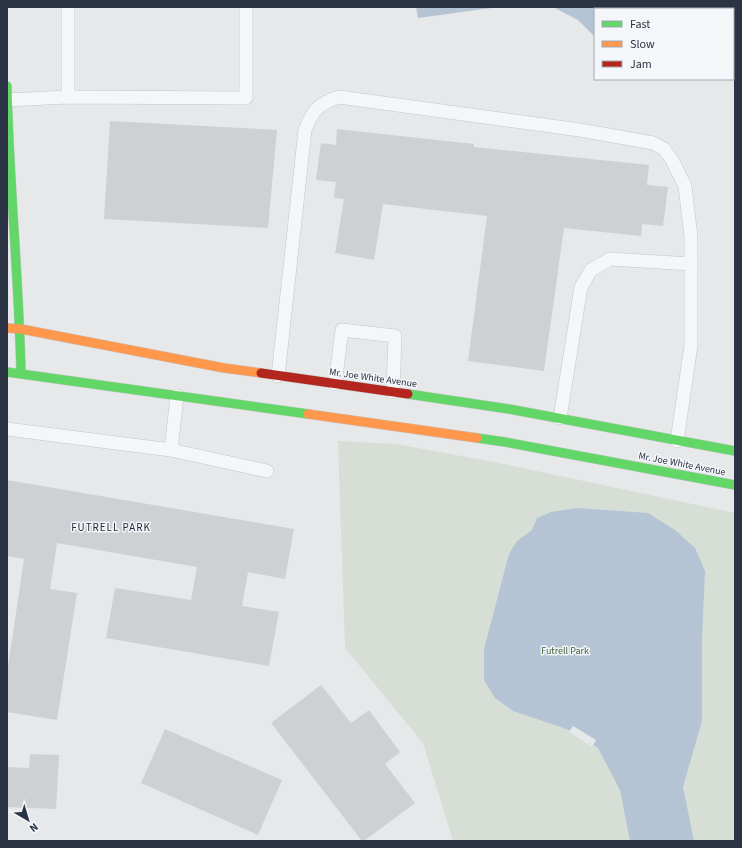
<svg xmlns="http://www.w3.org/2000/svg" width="742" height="848" font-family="'Source Sans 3',sans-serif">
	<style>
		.green { fill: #d6ded6 }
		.water { fill: #b4c4d5 }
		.pier { fill: #e6e8ea }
		.building { fill: #ced0d3 }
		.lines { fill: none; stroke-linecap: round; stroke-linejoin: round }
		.lane-casing { stroke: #c4c6c8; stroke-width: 14 }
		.fast-casing { stroke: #c4c6c8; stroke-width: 10 }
		.slow-casing { stroke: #c4c6c8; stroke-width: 10 }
		.jam-casing { stroke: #c4c6c8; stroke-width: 10 }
		.lane { stroke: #f5f6f7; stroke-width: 13 }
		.fast { stroke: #63d668; stroke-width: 9 }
		.slow { stroke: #ff974d; stroke-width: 9 }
		.jam { stroke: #b3261e; stroke-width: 9 }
		.labels { text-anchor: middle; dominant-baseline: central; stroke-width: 3; stroke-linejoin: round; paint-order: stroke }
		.street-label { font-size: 10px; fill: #2b3445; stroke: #f4f6f9 }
		.park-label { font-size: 10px; fill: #3f6138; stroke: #f4f6f9 }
		.neighbourhood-label { font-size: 11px; letter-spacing: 1px; fill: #1d2536; stroke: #f4f6f9 }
	</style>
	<rect width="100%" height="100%" fill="#e6e8ea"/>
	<!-- green -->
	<polygon class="green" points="338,441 396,444 499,463 735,513 735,841 453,841 423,743 345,648"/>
	<!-- water -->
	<g class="water">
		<polygon points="416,7 499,7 418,18"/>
		<polygon points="553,7 653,7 653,9 595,9 595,37 578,20"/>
		<polygon points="577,508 648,513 675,530 695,548 705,571 702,639 702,721 683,787 694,841 630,841 620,790 598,748 569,730 513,711 495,698 484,680 484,649 509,554 517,541 532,530 537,518 551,512"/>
	</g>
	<!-- pier -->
	<polygon class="pier" points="573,726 596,740 592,747 569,732"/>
	<!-- building -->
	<g class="building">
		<polygon points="110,121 277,130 268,228 104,219"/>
		<polygon points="337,129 474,144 474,147 649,165 647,185 668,187 663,226 642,224 641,236 564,228 544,371 468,361 487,216 383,204 374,260 335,253 344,199 334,198 336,182 316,180 321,143 336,145"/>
		<polygon points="7,480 294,529 285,579 248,572 242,606 279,612 269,666 106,638 115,588 191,600 197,567 57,543 50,589 77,593 57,720 7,712 7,673 24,559 7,556"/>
		<polygon points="321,685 351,723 369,710 400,752 385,764 415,803 364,841 362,841 271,723"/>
		<polygon points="165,729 282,780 258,835 141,783"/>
		<polygon points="30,754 59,755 56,809 7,807 7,767 29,768"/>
	</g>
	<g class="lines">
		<!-- lane casing -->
		<g class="lane-casing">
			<g id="lane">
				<polyline points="68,7 68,97"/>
				<polyline points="7,100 68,97 246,98 246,7"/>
				<path d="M 278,376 L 305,130 C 313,110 318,104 339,97 L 580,130 L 653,143 L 664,149 L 672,160 L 685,186 L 691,237 L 691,345 L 677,441"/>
				<polyline points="335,384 342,330 395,336 393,392"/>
				<polyline points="560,418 581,287 591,270 610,259 691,264"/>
				<polyline points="7,429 171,450 177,396"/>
				<polyline points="171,450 267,471"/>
			</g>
		</g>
		<!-- fast casing -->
		<g class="fast-casing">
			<g id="fast">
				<path d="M 7,86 C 9,182 19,278 21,374"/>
				<polyline points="7,372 308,414"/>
				<polyline points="408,394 509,409 735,451"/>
				<polyline points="477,438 505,442 735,485"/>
			</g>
		</g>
		<!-- slow casing -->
		<g class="slow-casing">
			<g id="slow">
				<polyline points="7,328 21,329 224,368 261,373"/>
				<polyline points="308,414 477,438"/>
			</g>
		</g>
		<!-- jam casing -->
		<g class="jam-casing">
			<polyline id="jam" points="261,373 408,394"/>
		</g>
		<!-- lane -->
		<use href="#lane" class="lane"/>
		<!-- fast -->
		<use href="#fast" class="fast"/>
		<!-- slow -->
		<use href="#slow" class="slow"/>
		<!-- jam -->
		<use href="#jam" class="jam"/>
	</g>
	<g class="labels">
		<!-- street labels -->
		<g class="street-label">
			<text transform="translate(373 378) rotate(8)">Mr. Joe White Avenue</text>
			<text transform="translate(682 464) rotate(11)">Mr. Joe White Avenue</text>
		</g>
		<!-- park labels -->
		<g class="park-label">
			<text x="565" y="651">Futrell Park</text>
		</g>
		<!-- neighbourhood labels -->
		<g class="neighbourhood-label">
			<text x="111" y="527">FUTRELL PARK</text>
		</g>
	</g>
	<!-- border -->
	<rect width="742" height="848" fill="none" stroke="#2b3445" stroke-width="16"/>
	<!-- legend -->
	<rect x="594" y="8" width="140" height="72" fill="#f4f6f9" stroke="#a4a8b1"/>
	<rect x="602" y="21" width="20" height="6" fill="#63d668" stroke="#a4a8b1"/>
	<text x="630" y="28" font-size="12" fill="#2b3445">Fast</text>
	<rect x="602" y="41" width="20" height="6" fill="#ff974d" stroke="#a4a8b1"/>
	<text x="630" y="48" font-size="12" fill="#2b3445">Slow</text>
	<rect x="602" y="61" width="20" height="6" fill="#b3261e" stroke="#a4a8b1"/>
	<text x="630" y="68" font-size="12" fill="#2b3445">Jam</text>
	<!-- north arrow -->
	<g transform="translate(28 820) rotate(142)" stroke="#f4f6f9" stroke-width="3" paint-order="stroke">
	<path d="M0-3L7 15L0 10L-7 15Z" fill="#2b3445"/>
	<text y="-6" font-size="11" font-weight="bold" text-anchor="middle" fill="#2b3445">N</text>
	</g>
</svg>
